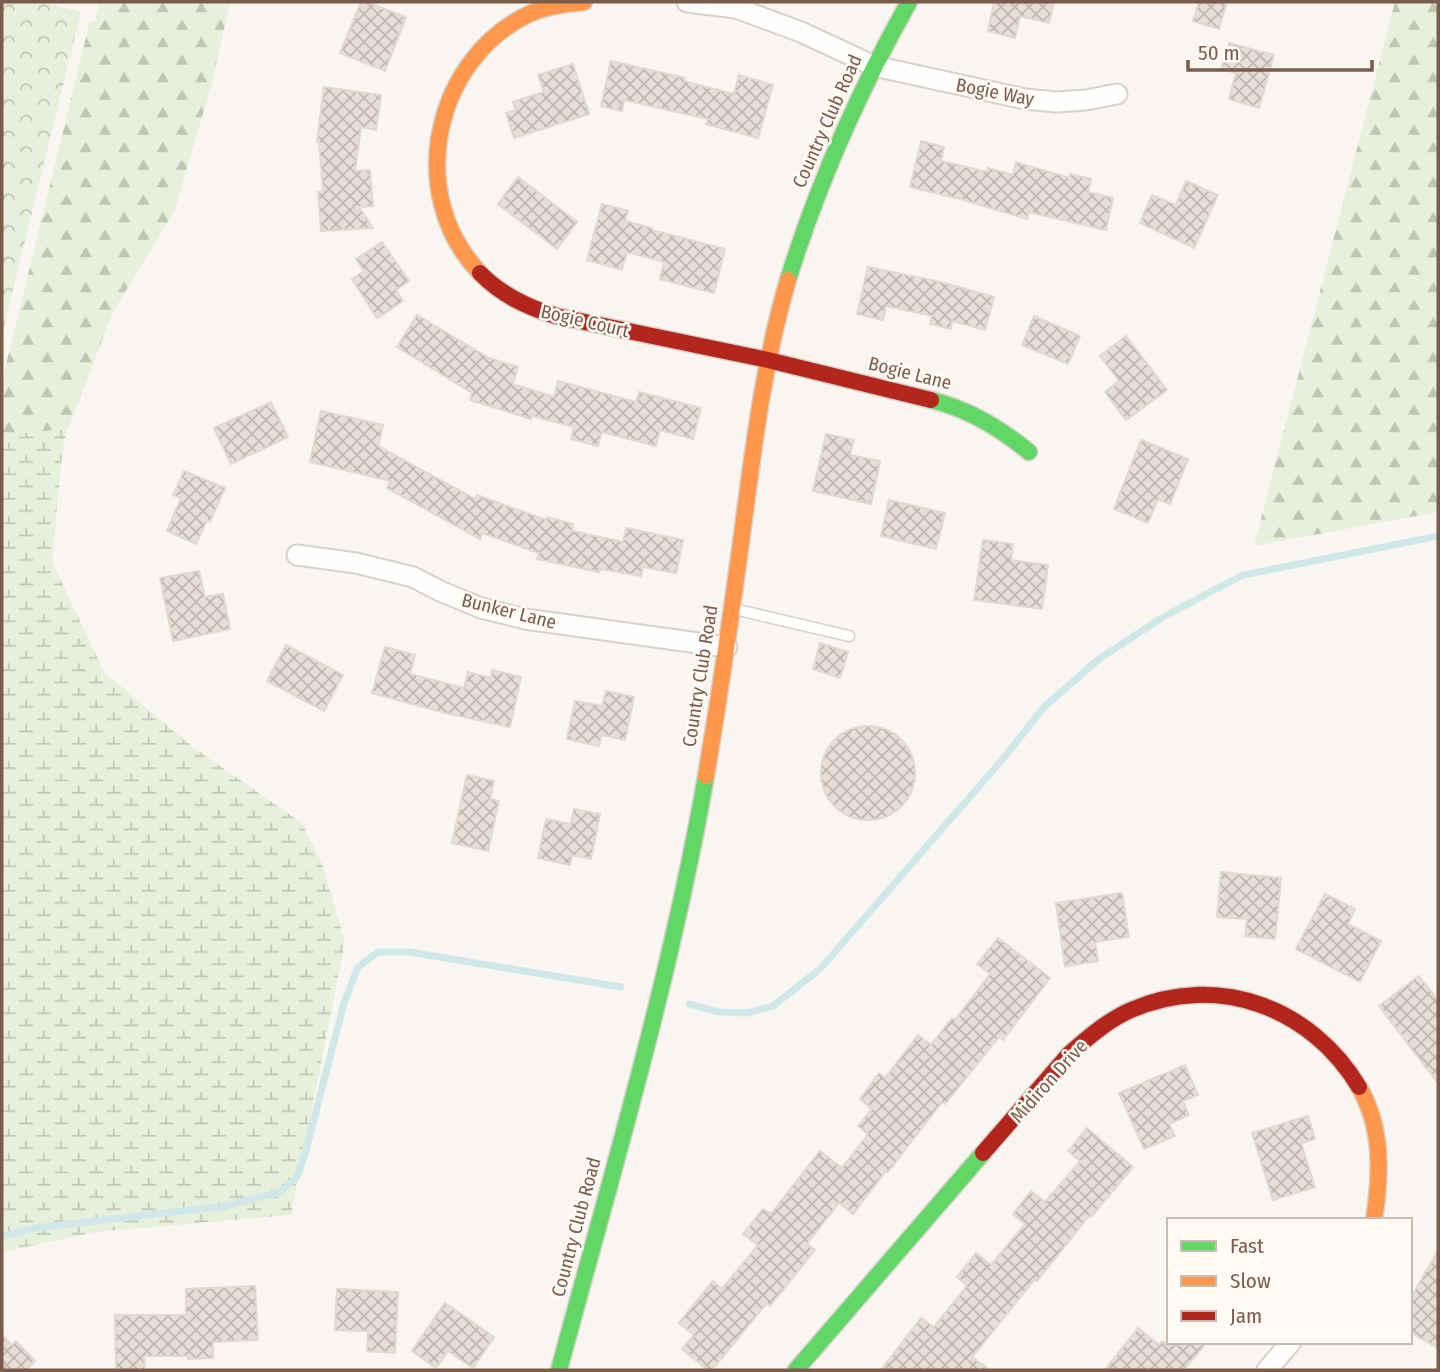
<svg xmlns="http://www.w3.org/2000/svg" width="1440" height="1372" font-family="'Fira Sans Condensed',sans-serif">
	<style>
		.forest { fill: url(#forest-firs) }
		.wetland { fill: url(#wetland-marsh) }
		.park { fill: url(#park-crowns) }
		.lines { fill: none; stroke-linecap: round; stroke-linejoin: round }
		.stream { stroke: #d0e8ea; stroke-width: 7 }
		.building { fill: url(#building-cross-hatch); stroke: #e2d8d2; stroke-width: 2 }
		.lane-casing { stroke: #d7d1cb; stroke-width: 13 }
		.street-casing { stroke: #d7d1cb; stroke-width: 23 }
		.fast-casing { stroke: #d9d2cb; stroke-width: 19 }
		.slow-casing { stroke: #d9d2cb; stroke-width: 19 }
		.jam-casing { stroke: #d9d2cb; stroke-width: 19 }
		.lane { stroke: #fefefd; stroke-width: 10 }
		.street { stroke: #fefefd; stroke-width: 19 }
		.fast { stroke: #63d668; stroke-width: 16 }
		.slow { stroke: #ff974d; stroke-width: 16 }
		.jam { stroke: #b3261e; stroke-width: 16 }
		.labels { text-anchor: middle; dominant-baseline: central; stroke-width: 5; stroke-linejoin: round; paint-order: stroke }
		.street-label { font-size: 19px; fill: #7a5c4d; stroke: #fffaf3 }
	</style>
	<defs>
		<pattern id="forest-firs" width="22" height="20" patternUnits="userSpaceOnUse" patternTransform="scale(1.75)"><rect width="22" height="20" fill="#e7f0db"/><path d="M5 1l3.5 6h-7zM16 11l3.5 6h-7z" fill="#c0c6b4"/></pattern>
		<pattern id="wetland-marsh" width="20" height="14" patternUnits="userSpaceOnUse" patternTransform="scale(1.75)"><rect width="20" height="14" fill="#e7f0db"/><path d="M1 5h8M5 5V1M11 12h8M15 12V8" fill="none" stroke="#c0c6b4"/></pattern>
		<pattern id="park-crowns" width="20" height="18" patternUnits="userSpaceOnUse" patternTransform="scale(1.75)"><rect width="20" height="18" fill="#e7f0db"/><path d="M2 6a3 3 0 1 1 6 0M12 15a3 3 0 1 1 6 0" fill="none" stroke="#c0c6b4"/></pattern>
		<pattern id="building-cross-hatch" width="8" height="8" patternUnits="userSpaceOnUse" patternTransform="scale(1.75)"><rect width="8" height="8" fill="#e6ded7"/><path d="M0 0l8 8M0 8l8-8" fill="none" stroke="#bfb7b1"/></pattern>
	</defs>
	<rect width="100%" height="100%" fill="#f9f5f0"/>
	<!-- forest -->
	<g class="forest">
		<polygon points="100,2 230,2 212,83 174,212 113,312 68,429 2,435 2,381 90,21 95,21"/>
		<polygon points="1395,2 1438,2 1438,512 1254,546"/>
	</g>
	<!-- wetland -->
	<polygon class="wetland" points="68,429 63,445 52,562 104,672 194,748 302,823 322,864 345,942 291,1215 96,1232 2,1252 2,435"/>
	<!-- park -->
	<polygon class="park" points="2,2 40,2 81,12 2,335"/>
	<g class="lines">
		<!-- stream -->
		<g class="stream">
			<polyline points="689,1004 719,1012 747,1013 773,1006 820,969 1002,760 1045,706 1099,659 1163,617 1243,575 1438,536"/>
			<polyline points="2,1236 35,1228 226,1206 280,1192 297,1177 305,1154 344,1003 358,967 378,952 409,952 621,987"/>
		</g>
	</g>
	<!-- building -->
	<g class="building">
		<polygon points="361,2 367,2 406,17 385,71 340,53"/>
		<polygon points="994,2 1054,2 1049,23 1020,16 1015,38 988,31"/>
		<polygon points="1199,2 1227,2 1219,29 1193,21"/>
		<polygon points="1229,43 1274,55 1259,108 1229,99 1236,73 1221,69"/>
		<polygon points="611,61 685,78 684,81 734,94 739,75 773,85 758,138 706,124 708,119 624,100 622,111 601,106"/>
		<polygon points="573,64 589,114 514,138 506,113 516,110 513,102 544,92 538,75"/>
		<polygon points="324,87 381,95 376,130 361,127 355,171 370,170 373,206 359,207 373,228 321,231 318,192 323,192 319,142 317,142"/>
		<polygon points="921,141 944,147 941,161 987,172 988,168 1013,175 1016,162 1069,178 1070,174 1091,179 1088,192 1113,198 1106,230 1029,212 1027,219 960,199 910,187"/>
		<polygon points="518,177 577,222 557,249 498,204"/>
		<polygon points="1186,181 1218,195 1194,248 1140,223 1152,195 1176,205"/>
		<polygon points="602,204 628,211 625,221 652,228 652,230 725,249 714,293 660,279 664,262 627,252 622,270 587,260"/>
		<polygon points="382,242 409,281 396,290 403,301 377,318 352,279 364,271 356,259"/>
		<polygon points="868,267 941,282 994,297 985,330 952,321 951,329 930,324 932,316 886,306 883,320 857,314"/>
		<polygon points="417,315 489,358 518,367 513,384 554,397 558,381 636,402 639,392 701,408 693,439 660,430 656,446 602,432 598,446 571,439 574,427 532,416 531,419 470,400 472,393 397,347"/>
		<polygon points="1034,316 1080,336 1068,364 1022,345"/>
		<polygon points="1126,336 1167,390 1126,420 1105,392 1119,381 1100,356"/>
		<polygon points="271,402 288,437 231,464 214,428"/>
		<polygon points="321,411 383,425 378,446 475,499 477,495 546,520 547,517 573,524 572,531 623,542 626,528 683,540 676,573 643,567 641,576 600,569 599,572 537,559 539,553 482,533 480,539 387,488 391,481 310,462"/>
		<polygon points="826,434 854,440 850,455 880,461 871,504 813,491"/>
		<polygon points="1141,440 1188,459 1170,504 1158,499 1148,523 1114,509"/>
		<polygon points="184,471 225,488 210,522 207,520 196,544 167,531 181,498 173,495"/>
		<polygon points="889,500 945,513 936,549 881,536"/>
		<polygon points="983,540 1013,544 1011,560 1048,565 1042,609 974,600"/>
		<polygon points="199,571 205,597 223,594 230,629 173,641 160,578"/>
		<polygon points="820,643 848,652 840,678 813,669"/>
		<polygon points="286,645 343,675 324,711 267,681"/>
		<polygon points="385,647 415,655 410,674 464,688 468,672 491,678 492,670 521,677 510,727 445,713 372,693"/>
		<polygon points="606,691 634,697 625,740 602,735 599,746 567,739 575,701 602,706"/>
		<circle cx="868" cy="773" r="47"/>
		<polygon points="467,775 494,781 490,799 499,801 488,851 452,843"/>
		<polygon points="574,809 600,814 591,859 572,855 570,865 538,858 546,819 571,824"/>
		<polygon points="1221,872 1281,878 1275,939 1245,936 1247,919 1217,917"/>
		<polygon points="1122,893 1129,937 1095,942 1098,961 1065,966 1056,903"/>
		<polygon points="1325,894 1355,909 1348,924 1381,941 1360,982 1296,949"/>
		<polygon points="998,938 1050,978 1003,1040 999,1037 945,1104 942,1102 888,1172 886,1171 853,1214 839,1203 807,1244 815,1250 770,1306 767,1303 712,1370 708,1370 682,1349 694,1335 679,1323 713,1281 722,1289 758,1245 743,1234 763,1209 771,1214 820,1151 842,1168 868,1134 858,1126 872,1109 860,1099 879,1073 885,1078 918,1035 931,1045 952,1018 955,1020 990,974 977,964"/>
		<polygon points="1419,976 1438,1000 1438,1083 1379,1006"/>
		<polygon points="1185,1065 1198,1095 1183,1101 1189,1115 1169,1124 1175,1136 1144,1149 1119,1093"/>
		<polygon points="1308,1116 1315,1139 1301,1143 1315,1187 1273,1200 1252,1133"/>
		<polygon points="1087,1128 1133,1167 1091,1217 1089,1216 1037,1281 1035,1279 972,1357 990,1370 881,1370 921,1318 934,1327 967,1286 957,1277 976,1253 991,1265 1025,1224 1013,1214 1031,1191 1045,1202 1080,1161 1068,1151"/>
		<polygon points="1438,1251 1438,1348 1410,1332 1410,1299"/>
		<polygon points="255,1286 258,1340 213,1342 213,1358 188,1359 188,1356 144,1356 145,1370 116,1370 115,1315 186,1315 186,1289"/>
		<polygon points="337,1289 398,1292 395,1353 367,1351 368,1331 335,1330"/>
		<polygon points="445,1303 494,1337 473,1368 448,1351 436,1368 412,1351"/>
		<polygon points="1138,1328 1159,1345 1161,1342 1207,1342 1184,1370 1105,1370"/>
		<polygon points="2,1335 12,1345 16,1341 35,1361 26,1370 2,1370"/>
	</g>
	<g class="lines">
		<!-- lane casing -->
		<g class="lane-casing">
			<polyline id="lane" points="734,609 849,636"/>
		</g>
		<!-- street casing -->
		<g class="street-casing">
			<g id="street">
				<polyline points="687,2 736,8 801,32 874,66 1025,99 1056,102 1086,100 1117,94"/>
				<polyline points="297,555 356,563 413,577 440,591 481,608 525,619 727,647"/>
				<polyline points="1267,1370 1291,1342"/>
			</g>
		</g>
		<!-- fast casing -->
		<g class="fast-casing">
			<g id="fast">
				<path d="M 788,280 C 818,183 859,91 909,2"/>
				<path d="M 931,400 C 969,409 1000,428 1029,452"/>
				<path d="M 559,1370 C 612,1173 671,977 706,776"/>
				<polyline points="796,1370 983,1153"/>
			</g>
		</g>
		<!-- slow casing -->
		<g class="slow-casing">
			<g id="slow">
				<path d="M 480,273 C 404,194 434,58 531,13 C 548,6 566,4 584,2"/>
				<path d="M 706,776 C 720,693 732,610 743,527 C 754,444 764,361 788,280"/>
				<path d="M 1359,1087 C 1383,1128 1381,1175 1374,1220"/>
			</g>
		</g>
		<!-- jam casing -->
		<g class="jam-casing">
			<g id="jam">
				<path d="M 480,273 C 501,295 527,307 556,316 L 768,360 L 931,400"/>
				<path d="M 983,1153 L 1070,1053 C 1089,1037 1108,1020 1131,1010 C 1218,972 1312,1008 1359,1087"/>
			</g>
		</g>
		<!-- lane -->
		<use href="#lane" class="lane"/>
		<!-- street -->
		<use href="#street" class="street"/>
		<!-- fast -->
		<use href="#fast" class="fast"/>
		<!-- slow -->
		<use href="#slow" class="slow"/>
		<!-- jam -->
		<use href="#jam" class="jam"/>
	</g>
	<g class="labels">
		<!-- street labels -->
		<g class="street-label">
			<text transform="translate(995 92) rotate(11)">Bogie Way</text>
			<text transform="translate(827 121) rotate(-66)">Country Club Road</text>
			<text transform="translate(585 321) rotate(13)">Bogie Court</text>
			<text transform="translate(910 373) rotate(14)">Bogie Lane</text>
			<text transform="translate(509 611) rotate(14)">Bunker Lane</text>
			<text transform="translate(700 676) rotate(-81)">Country Club Road</text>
			<text transform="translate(1049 1081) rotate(-48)">Midiron Drive</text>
			<text transform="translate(576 1227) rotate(-75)">Country Club Road</text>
		</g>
	</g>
	<!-- border -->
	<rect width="1440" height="1372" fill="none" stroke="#7a5c4d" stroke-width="7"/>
	<!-- legend -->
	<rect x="1167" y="1218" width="245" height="126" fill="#fffaf3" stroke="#cabbb1" stroke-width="2"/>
	<rect x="1181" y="1241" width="35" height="10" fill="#63d668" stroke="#cabbb1" stroke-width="2"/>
	<text x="1230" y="1253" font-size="21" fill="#7a5c4d">Fast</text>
	<rect x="1181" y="1276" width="35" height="10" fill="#ff974d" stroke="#cabbb1" stroke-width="2"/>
	<text x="1230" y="1288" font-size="21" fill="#7a5c4d">Slow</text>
	<rect x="1181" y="1311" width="35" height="10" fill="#b3261e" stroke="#cabbb1" stroke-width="2"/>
	<text x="1230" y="1323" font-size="21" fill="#7a5c4d">Jam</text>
	<!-- scale -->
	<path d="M1188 60v10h184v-10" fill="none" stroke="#7a5c4d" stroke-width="3.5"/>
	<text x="1198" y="60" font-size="21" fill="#7a5c4d" stroke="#fffaf3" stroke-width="5" paint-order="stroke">50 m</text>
</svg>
